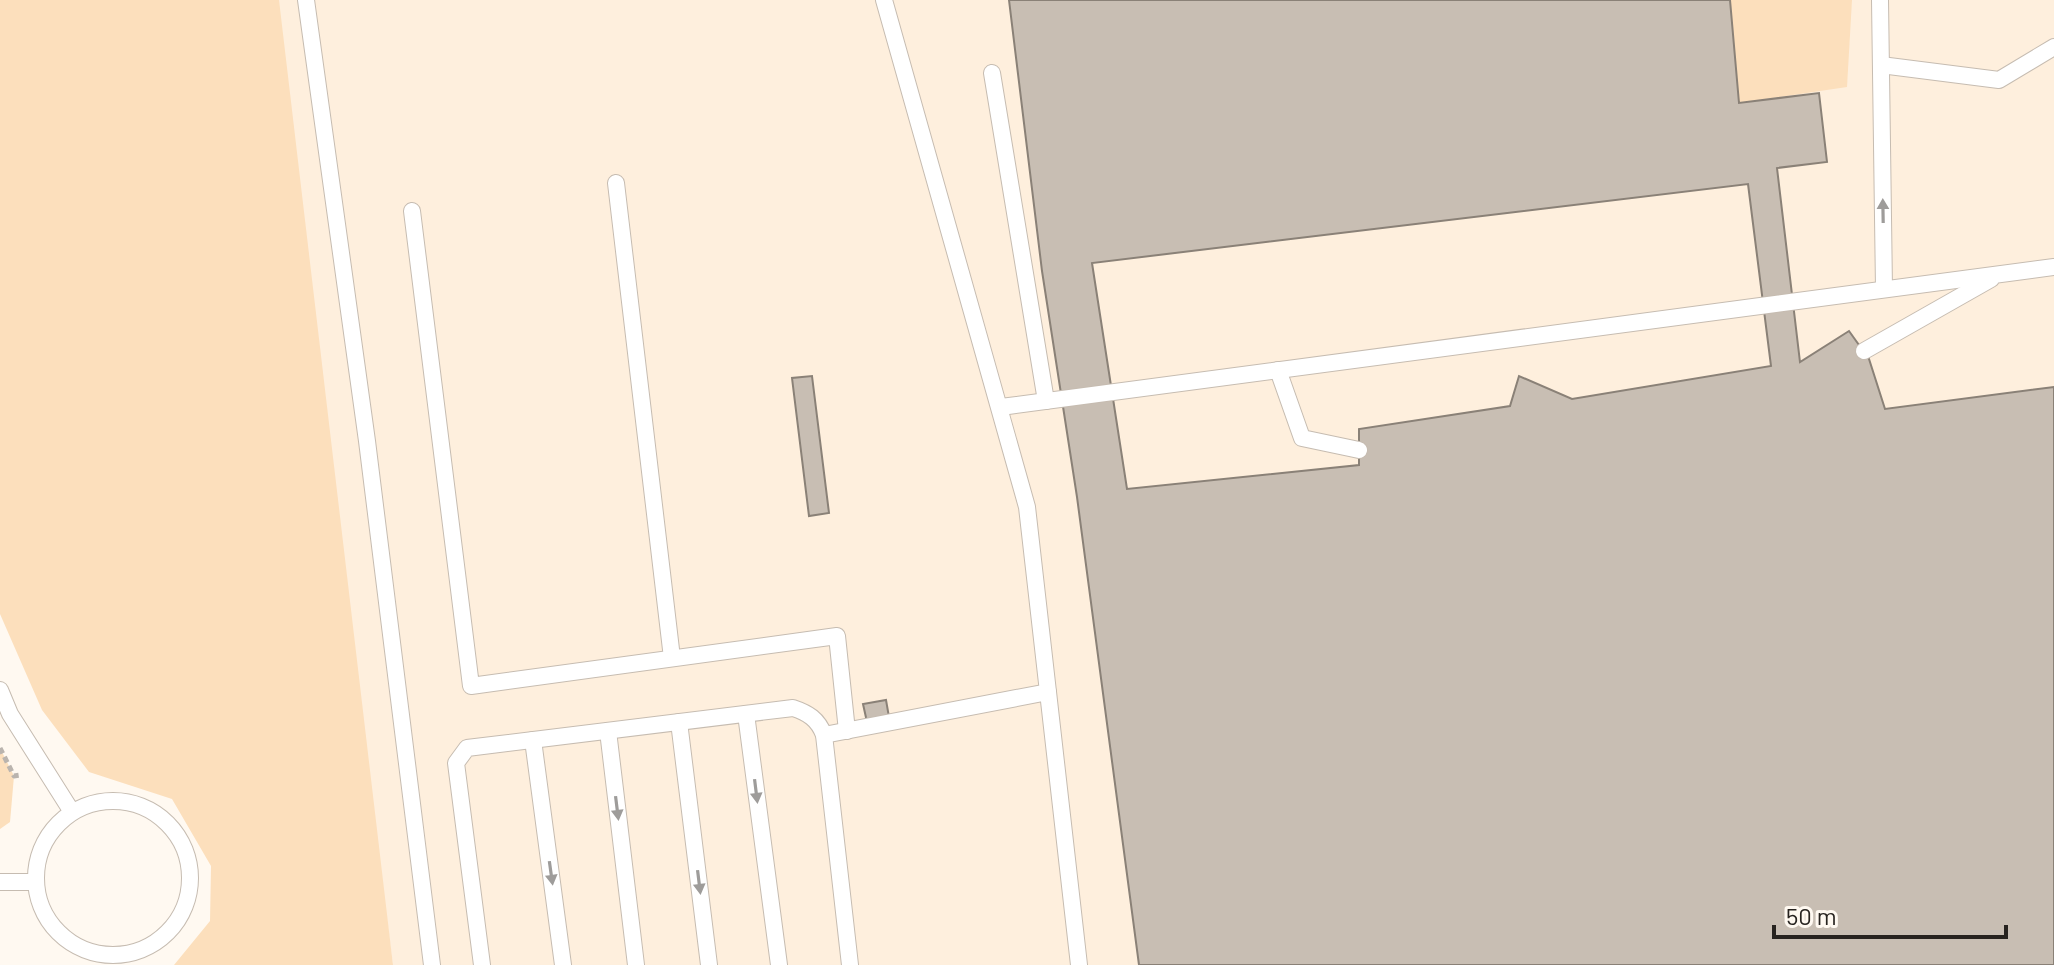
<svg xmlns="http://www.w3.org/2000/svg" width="2054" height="965" font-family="Barlow,sans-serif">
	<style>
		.built { fill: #feefdd }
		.green { fill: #fcdfbc }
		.building { fill: #c8beb3; stroke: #8a8177; stroke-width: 2; fill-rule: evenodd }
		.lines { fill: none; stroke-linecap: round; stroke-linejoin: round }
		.service-casing { stroke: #c6bcb1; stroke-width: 18 }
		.path { stroke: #bab4ae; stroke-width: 5; stroke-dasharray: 6 4; stroke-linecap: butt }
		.service { stroke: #fff; stroke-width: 16 }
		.oneway { fill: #9e9c9a }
	</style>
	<rect width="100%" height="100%" fill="#fff9f1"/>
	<!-- built -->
	<polygon class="built" points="267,0 2054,0 2054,965 393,965"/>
	<!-- green -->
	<g class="green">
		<polygon points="0,0 279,0 393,965 174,965 210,921 211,866 172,799 89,772 42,710 0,614"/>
		<polygon points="1730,0 1852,0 1847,87 1739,103"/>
		<polygon points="0,748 14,776 10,822 0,829"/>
	</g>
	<!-- building -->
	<g class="building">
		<path d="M 1009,0 L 1730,0 L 1739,103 L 1819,93 L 1827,162 L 1777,168 L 1800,362 L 1849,331 L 1869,359 L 1885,409 L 2054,387 L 2054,965 L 1139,965 L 1077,497 L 1042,271 ZM 1748,184 L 1771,366 L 1572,399 L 1519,376 L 1510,406 L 1359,429 L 1359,465 L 1127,489 L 1092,263 Z"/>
		<polygon points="812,376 829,513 809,516 792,378"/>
		<polygon points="886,700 889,717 867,722 863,704"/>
	</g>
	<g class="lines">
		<!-- service casing -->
		<g class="service-casing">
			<g id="service">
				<polyline points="306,0 367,441 432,965"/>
				<polyline points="884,0 1027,507 1079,965"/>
				<polyline points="1880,0 1884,289"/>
				<polyline points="1881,65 1999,80 2054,47"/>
				<polyline points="992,73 1046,401"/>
				<polyline points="616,183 672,658"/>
				<polyline points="412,211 471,686 837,636 847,731"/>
				<polyline points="1864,351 1991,279"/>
				<polyline points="1278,370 1302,438 1359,450"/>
				<polyline points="1001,407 2054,267"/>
				<polyline points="0,690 10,714 72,812"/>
				<polyline points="746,714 779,965"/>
				<polyline points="679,722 709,965"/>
				<polyline points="608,731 636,965"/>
				<polyline points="824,735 1048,692"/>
				<polyline points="533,740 563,965"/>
				<circle cx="113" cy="878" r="77"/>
				<polyline points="0,882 35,882"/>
				<path d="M 482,965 L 456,763 L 467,748 L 793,708 C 808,713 818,719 824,735 L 850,965"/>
			</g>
		</g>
		<!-- path -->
		<polyline class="path" points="0,748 14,776 21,775"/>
		<!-- service -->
		<use href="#service" class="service"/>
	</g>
	<!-- one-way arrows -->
	<defs><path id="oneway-solid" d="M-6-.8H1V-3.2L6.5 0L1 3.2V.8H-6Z" transform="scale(2)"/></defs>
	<g class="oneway">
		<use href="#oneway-solid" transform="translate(1883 211) rotate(-91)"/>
		<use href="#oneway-solid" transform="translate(756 791) rotate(83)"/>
		<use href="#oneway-solid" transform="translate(617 808) rotate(83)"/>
		<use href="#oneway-solid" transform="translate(551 873) rotate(82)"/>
		<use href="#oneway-solid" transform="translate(699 882) rotate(83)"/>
	</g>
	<!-- scale -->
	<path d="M1774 925v12h232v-12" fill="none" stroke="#27231f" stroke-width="4"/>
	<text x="1786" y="925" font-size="24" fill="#27231f" stroke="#fff9f1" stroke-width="6" paint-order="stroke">50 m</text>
</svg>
